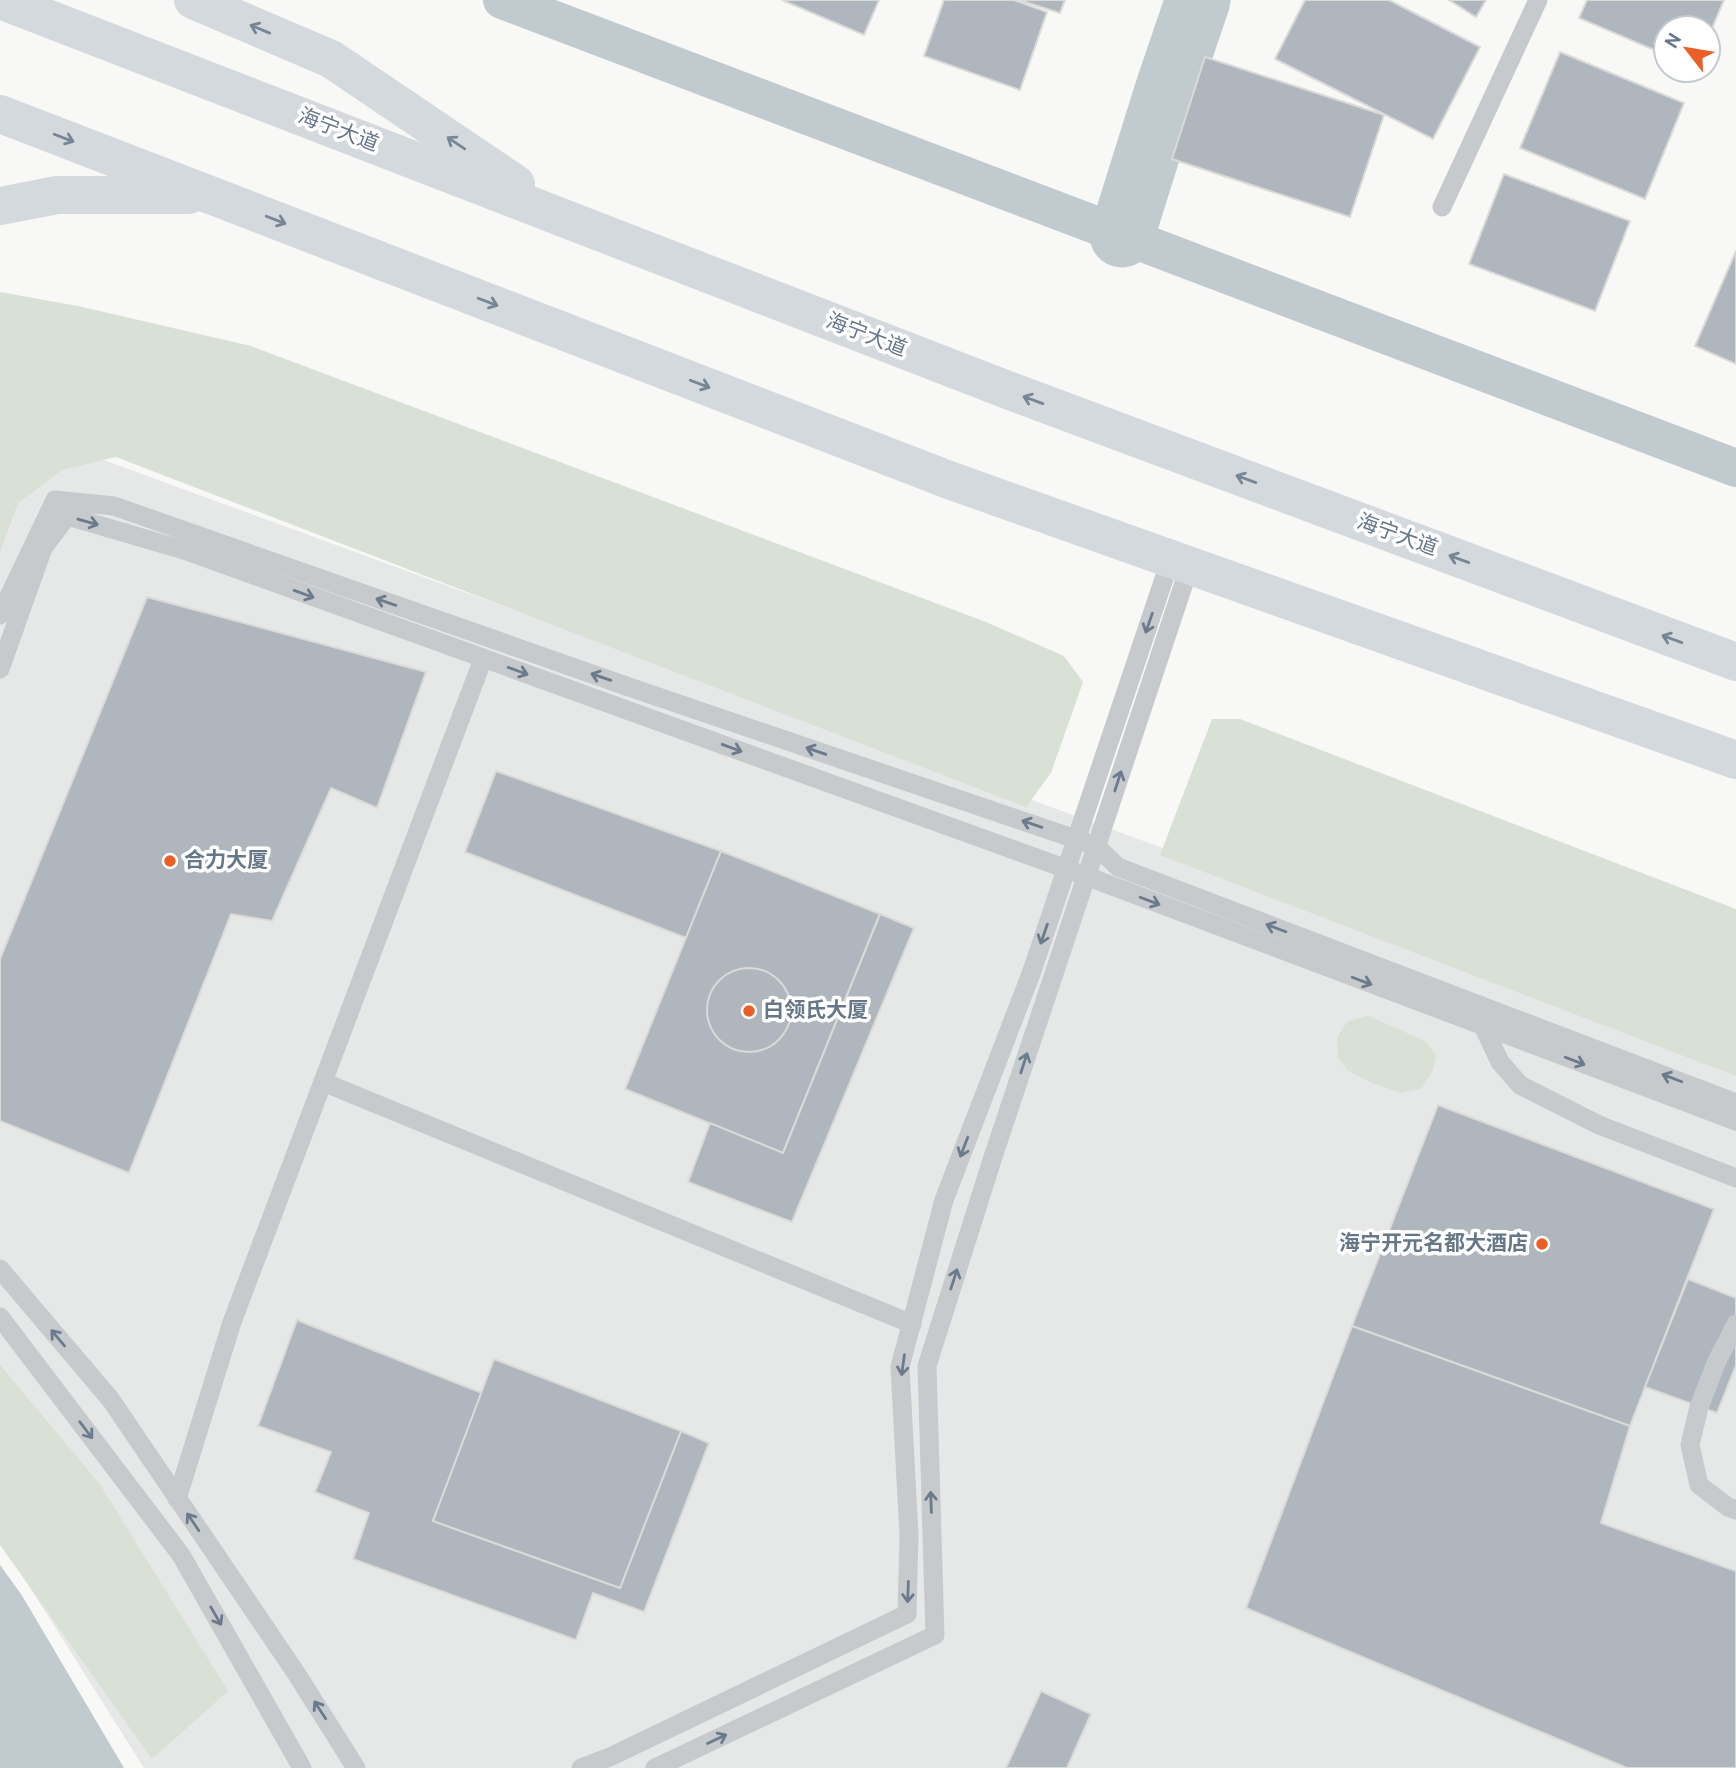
<svg xmlns="http://www.w3.org/2000/svg" width="1736" height="1768" font-family="Overpass,'Noto Sans SC',sans-serif">
	<style>
		.built { fill: #e6e7e7 }
		.green { fill: #d9e1d6 }
		.water { fill: #c1cacf }
		.lines { fill: none; stroke-linecap: round; stroke-linejoin: round }
		.canal { stroke: #c1cacf; stroke-width: 38 }
		.river { stroke: #c1cacf; stroke-width: 65 }
		.building { fill: #afb6bd; stroke: #dadad8; stroke-width: 2 }
		.service { stroke: #c6cacd; stroke-width: 19 }
		.trunk { stroke: #d4d9de; stroke-width: 38 }
		.oneway { stroke: #768695 }
		.oneway2 { stroke: #6b7b8b }
		.poi-dot { fill: #e95f25; stroke: #fff; stroke-width: 2.5 }
		.labels { text-anchor: middle; dominant-baseline: central; stroke-width: 7; stroke-linejoin: round; paint-order: stroke }
		.street-label { font-size: 21px; fill: #678; stroke: #fff }
		.poi-label { font-size: 21px; font-weight: bold; fill: #678; stroke: #fff; text-anchor: start }
	</style>
	<rect width="100%" height="100%" fill="#f8f8f6"/>
	<!-- built -->
	<polygon class="built" points="0,422 1736,1058 1736,1768 144,1768 0,1540"/>
	<!-- green -->
	<g class="green">
		<polygon points="0,292 78,306 251,346 986,622 1064,656 1083,682 1051,773 1026,807 116,457 62,470 18,503 0,552"/>
		<polygon points="1212,719 1240,719 1736,909 1736,1076 1160,855"/>
		<polygon points="1368,1016 1425,1041 1436,1055 1433,1070 1422,1088 1401,1093 1370,1082 1347,1070 1338,1057 1337,1037 1348,1021"/>
		<polygon points="0,1365 99,1483 228,1691 152,1759 0,1545"/>
	</g>
	<!-- water -->
	<polygon class="water" points="0,1565 21,1594 124,1768 0,1768"/>
	<g class="lines">
		<!-- canal -->
		<polyline class="canal" points="502,0 1736,468"/>
		<!-- river -->
		<polyline class="river" points="1122,235 1168,88 1198,0"/>
	</g>
	<!-- building -->
	<g class="building">
		<polygon points="782,0 879,0 864,35"/>
		<polygon points="944,0 1014,0 1047,12 1020,90 924,56"/>
		<polygon points="1019,0 1065,0 1060,13"/>
		<polygon points="1305,0 1389,0 1480,47 1433,139 1275,59"/>
		<polygon points="1449,0 1486,0 1476,17"/>
		<polygon points="1587,0 1724,0 1708,38 1708,28 1666,28 1666,55 1579,18"/>
		<polygon points="1560,52 1684,103 1645,199 1520,148"/>
		<polygon points="1205,57 1384,115 1350,217 1172,159"/>
		<polygon points="1504,174 1630,221 1595,311 1469,264"/>
		<polygon points="1736,251 1736,364 1695,346"/>
		<polygon points="147,597 426,672 377,808 331,788 272,921 231,914 129,1173 0,1121 0,959"/>
		<polygon points="496,771 721,851 686,938 465,852"/>
		<polygon points="721,851 880,914 783,1153 625,1089"/>
		<polygon points="880,914 914,928 792,1222 688,1182 710,1123 783,1153"/>
		<circle cx="749" cy="1010" r="42"/>
		<polygon points="1438,1105 1714,1209 1630,1426 1352,1326"/>
		<polygon points="1688,1279 1736,1298 1736,1365 1717,1413 1645,1387"/>
		<polygon points="297,1320 482,1393 433,1521 620,1588 681,1431 709,1443 644,1612 593,1593 576,1640 353,1559 369,1513 315,1492 331,1452 258,1426"/>
		<polygon points="1352,1326 1630,1426 1601,1523 1736,1571 1736,1768 1627,1768 1246,1608"/>
		<polygon points="494,1359 681,1431 620,1588 433,1521"/>
		<polygon points="1041,1691 1091,1714 1067,1768 1006,1768"/>
	</g>
	<g class="lines">
		<!-- service -->
		<g class="service">
			<polyline points="1442,207 1538,0"/>
			<polyline points="0,615 55,500 114,506 629,687 1096,846 1118,867 1736,1103"/>
			<polyline points="0,669 43,548 67,516 187,551 1086,876 1736,1121"/>
			<polyline points="1480,1023 1483,1026 1500,1062 1520,1085 1599,1125 1736,1178"/>
			<polyline points="323,1082 912,1324"/>
			<polyline points="0,1269 111,1400 296,1673 356,1768"/>
			<polyline points="0,1317 181,1555 302,1768"/>
			<polyline points="1736,1324 1717,1361 1699,1407 1690,1445 1699,1485 1728,1507 1736,1510"/>
			<polyline points="177,1499 232,1322 483,659"/>
			<polyline points="581,1768 612,1756 907,1614 909,1535 900,1367 944,1200 1032,971 1171,558"/>
			<polyline points="655,1768 935,1635 927,1366 993,1157 1190,565"/>
		</g>
		<!-- trunk -->
		<g class="trunk">
			<polyline points="0,0 1005,389 1736,662"/>
			<polyline points="193,0 331,59 516,184"/>
			<polyline points="0,114 949,480 1736,760"/>
			<polyline points="0,206 57,195 189,195"/>
		</g>
	</g>
	<!-- one-way arrows -->
	<defs><path id="oneway-shaft" d="M-6 0H5M1.5-3L5.5 0L1.5 3" fill="none" stroke-width="1.6" stroke-linecap="round" stroke-linejoin="round" transform="scale(1.75)"/></defs>
	<g class="oneway">
		<use href="#oneway-shaft" transform="translate(260 29) rotate(-157)"/>
		<use href="#oneway-shaft" transform="translate(64 138) rotate(21)"/>
		<use href="#oneway-shaft" transform="translate(456 143) rotate(-146)"/>
		<use href="#oneway-shaft" transform="translate(276 220) rotate(21)"/>
		<use href="#oneway-shaft" transform="translate(488 302) rotate(21)"/>
		<use href="#oneway-shaft" transform="translate(700 384) rotate(21)"/>
		<use href="#oneway-shaft" transform="translate(1033 400) rotate(-160)"/>
		<use href="#oneway-shaft" transform="translate(1246 479) rotate(-160)"/>
		<use href="#oneway-shaft" transform="translate(1459 559) rotate(-160)"/>
		<use href="#oneway-shaft" transform="translate(1672 639) rotate(-160)"/>
	</g>
	<g class="oneway2">
		<use href="#oneway-shaft" transform="translate(88 522) rotate(16)"/>
		<use href="#oneway-shaft" transform="translate(304 594) rotate(20)"/>
		<use href="#oneway-shaft" transform="translate(386 602) rotate(-161)"/>
		<use href="#oneway-shaft" transform="translate(1149 623) rotate(109)"/>
		<use href="#oneway-shaft" transform="translate(518 671) rotate(20)"/>
		<use href="#oneway-shaft" transform="translate(601 677) rotate(-161)"/>
		<use href="#oneway-shaft" transform="translate(732 748) rotate(20)"/>
		<use href="#oneway-shaft" transform="translate(816 751) rotate(-161)"/>
		<use href="#oneway-shaft" transform="translate(1118 781) rotate(-72)"/>
		<use href="#oneway-shaft" transform="translate(1032 824) rotate(-161)"/>
		<use href="#oneway-shaft" transform="translate(1150 901) rotate(21)"/>
		<use href="#oneway-shaft" transform="translate(1276 928) rotate(-159)"/>
		<use href="#oneway-shaft" transform="translate(1044 934) rotate(109)"/>
		<use href="#oneway-shaft" transform="translate(1362 981) rotate(21)"/>
		<use href="#oneway-shaft" transform="translate(1575 1061) rotate(21)"/>
		<use href="#oneway-shaft" transform="translate(1024 1063) rotate(-72)"/>
		<use href="#oneway-shaft" transform="translate(1672 1078) rotate(-159)"/>
		<use href="#oneway-shaft" transform="translate(964 1147) rotate(111)"/>
		<use href="#oneway-shaft" transform="translate(954 1279) rotate(-72)"/>
		<use href="#oneway-shaft" transform="translate(58 1338) rotate(-130)"/>
		<use href="#oneway-shaft" transform="translate(903 1365) rotate(98)"/>
		<use href="#oneway-shaft" transform="translate(86 1430) rotate(53)"/>
		<use href="#oneway-shaft" transform="translate(931 1502) rotate(-92)"/>
		<use href="#oneway-shaft" transform="translate(193 1522) rotate(-124)"/>
		<use href="#oneway-shaft" transform="translate(908 1592) rotate(92)"/>
		<use href="#oneway-shaft" transform="translate(216 1616) rotate(60)"/>
		<use href="#oneway-shaft" transform="translate(320 1710) rotate(-123)"/>
		<use href="#oneway-shaft" transform="translate(717 1739) rotate(-25)"/>
	</g>
	<!-- markers -->
	<g class="poi-dot">
		<circle cx="170" cy="861" r="7"/>
		<circle cx="749" cy="1011" r="7"/>
		<circle cx="1542" cy="1244" r="7"/>
	</g>
	<g class="labels">
		<!-- street labels -->
		<g class="street-label">
			<text transform="translate(338 131) rotate(21)">海宁大道</text>
			<text transform="translate(866 336) rotate(21)">海宁大道</text>
			<text transform="translate(1397 536) rotate(20)">海宁大道</text>
		</g>
		<!-- poi labels -->
		<g class="poi-label">
			<text x="184" y="861">合力大厦</text>
			<text x="763" y="1011">白领氏大厦</text>
			<text x="1528" y="1244" text-anchor="end">海宁开元名都大酒店</text>
		</g>
	</g>
	<!-- north arrow -->
	<g transform="translate(1687 49) rotate(301)"><circle r="33" fill="#ffffff" stroke="#c2c9cf" stroke-width="2"/>
	<path d="M0-5L12 26L0 18L-12 26Z" fill="#e95f25"/>
	<text y="-10" font-size="19" font-weight="bold" text-anchor="middle" fill="#667788">N</text>
	</g>
</svg>
